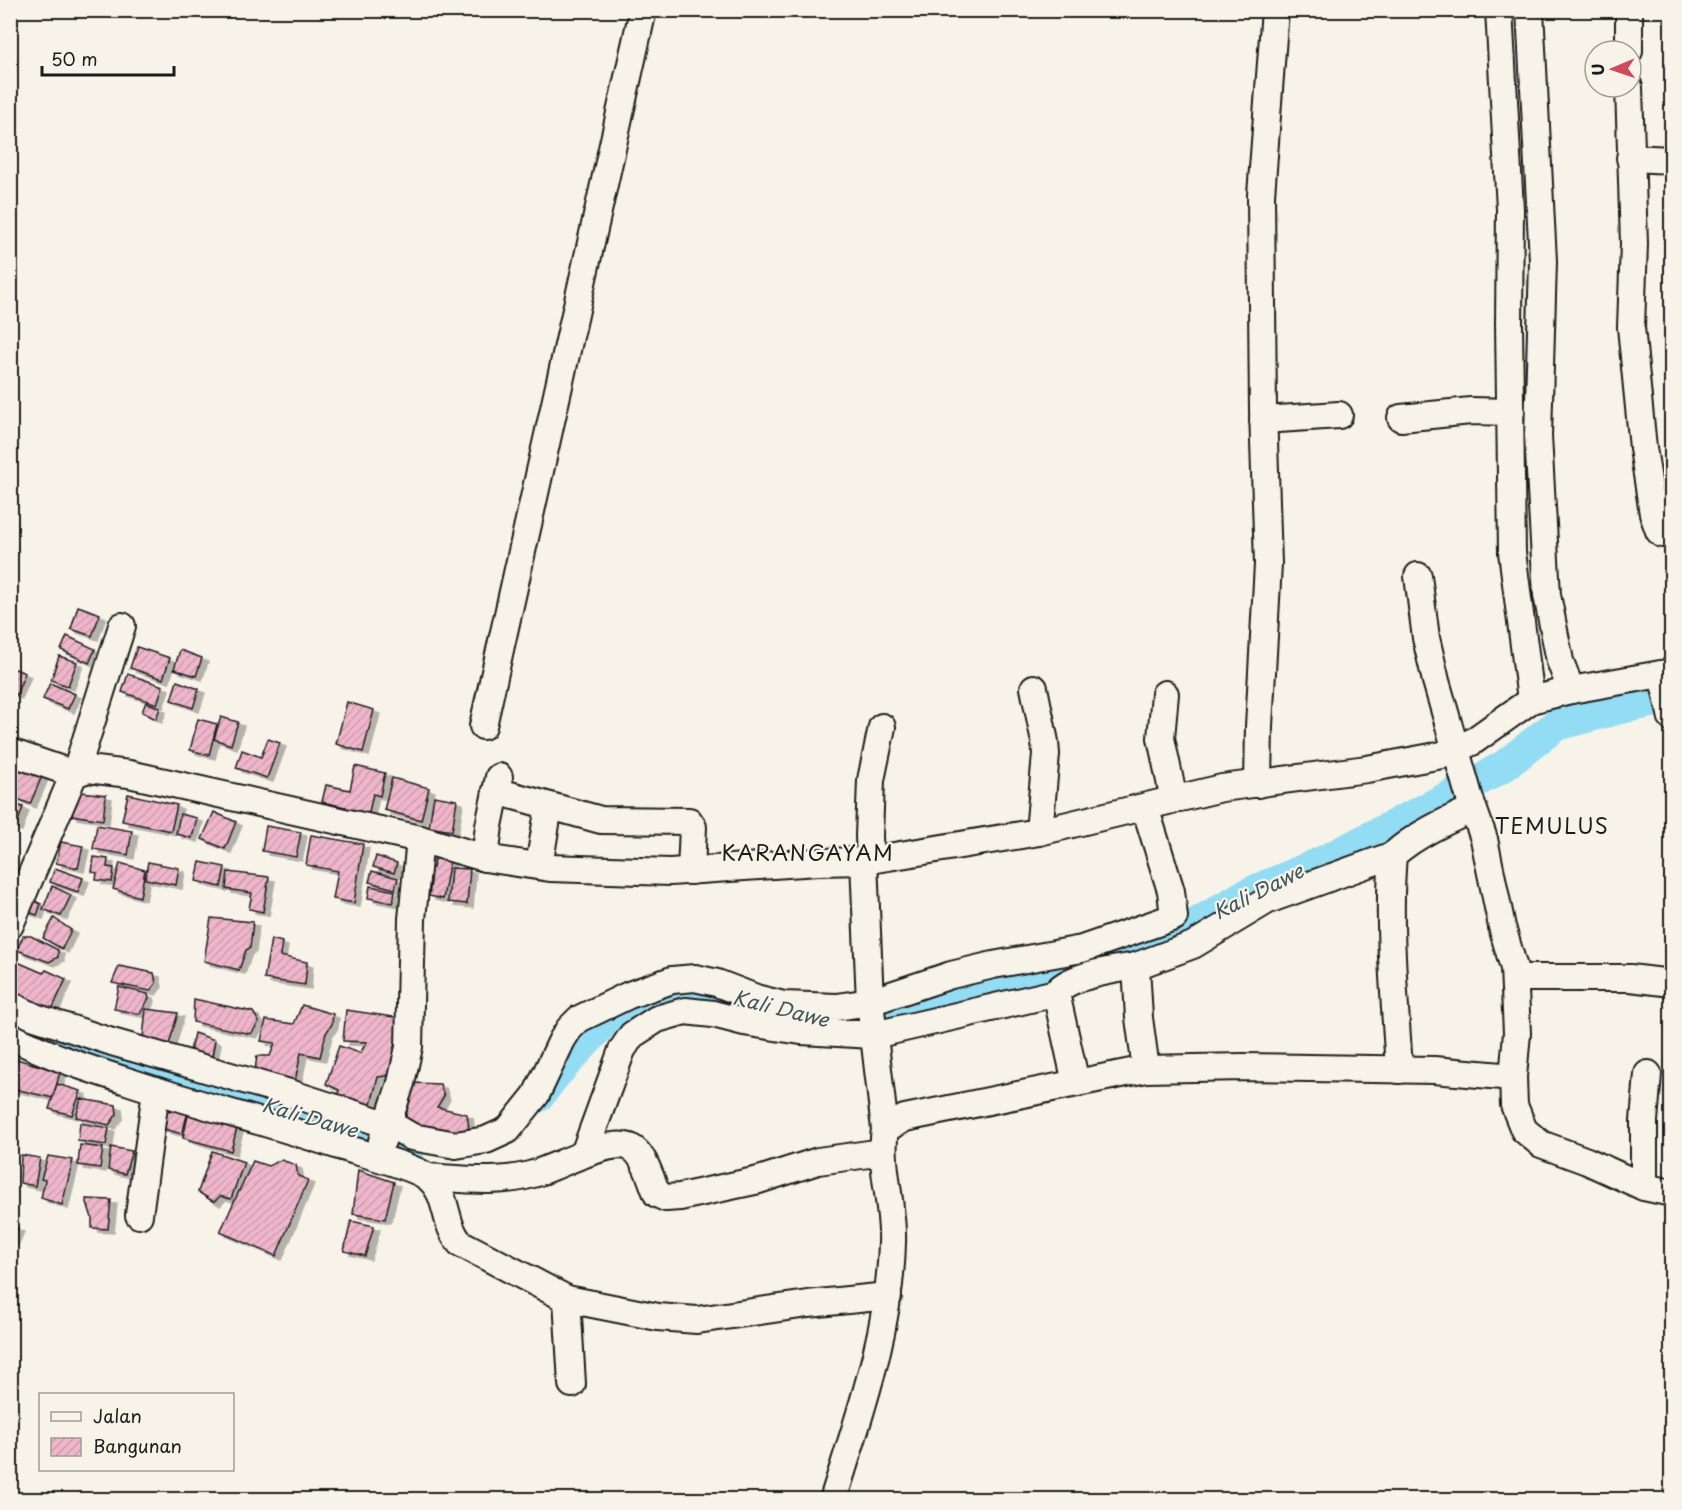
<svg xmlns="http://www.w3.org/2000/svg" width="1682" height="1510" font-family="'Playpen Sans',sans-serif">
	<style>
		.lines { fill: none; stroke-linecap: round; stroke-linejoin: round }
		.river { stroke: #92ddf3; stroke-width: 32 }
		.building { fill: url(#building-hatch); stroke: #1c1c1c; stroke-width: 1.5; filter: url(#shadow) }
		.minor-casing { stroke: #1c1c1c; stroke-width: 30 }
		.minor { stroke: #f7f3e8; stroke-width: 26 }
		.labels { text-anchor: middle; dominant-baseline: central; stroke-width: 4.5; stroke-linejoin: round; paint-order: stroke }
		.water-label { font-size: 20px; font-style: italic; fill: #3f565c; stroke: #f7f3e8 }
		.quarter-label { font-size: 21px; letter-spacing: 1.5px; fill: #1c1c1c; stroke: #f7f3e8 }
	</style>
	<defs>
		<pattern id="building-hatch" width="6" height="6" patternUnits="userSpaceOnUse" patternTransform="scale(1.5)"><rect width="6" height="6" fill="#efb6cb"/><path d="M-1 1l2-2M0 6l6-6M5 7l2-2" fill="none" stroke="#cc9cae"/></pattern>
		<filter id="shadow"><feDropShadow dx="6" dy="4" stdDeviation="0" flood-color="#0004"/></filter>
	</defs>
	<rect width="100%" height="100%" fill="#f7f3e8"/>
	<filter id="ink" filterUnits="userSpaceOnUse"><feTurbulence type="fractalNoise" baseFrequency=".0167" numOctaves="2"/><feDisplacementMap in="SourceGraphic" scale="12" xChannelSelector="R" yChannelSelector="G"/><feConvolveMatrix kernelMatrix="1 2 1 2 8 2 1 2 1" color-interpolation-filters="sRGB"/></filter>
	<g filter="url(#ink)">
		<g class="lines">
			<!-- river -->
			<g class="river">
				<path d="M 10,1018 C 70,1057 162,1074 231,1093 C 292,1109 351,1130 412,1144"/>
				<polyline points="539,1096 553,1077 618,1007 663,996 705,991 773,1003 824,1022 876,1022 1010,982 1113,959 1179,934 1245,895 1322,862 1449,797 1504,766 1556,725 1620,708 1672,698"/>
			</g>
		</g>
		<!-- building -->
		<g class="building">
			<polygon points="78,606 100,614 92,636 71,629"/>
			<polygon points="67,636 95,649 89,663 61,650"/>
			<polygon points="137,647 170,658 163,679 130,668"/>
			<polygon points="180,650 202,658 196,676 174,669"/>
			<polygon points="59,656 77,662 68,686 51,680"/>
			<polygon points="10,667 25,673 16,695 10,693"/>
			<polygon points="128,674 163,686 157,704 122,692"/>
			<polygon points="177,681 199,689 193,708 171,700"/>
			<polygon points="50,683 75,694 68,709 43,699"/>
			<polygon points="146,702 160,708 156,719 142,712"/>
			<polygon points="347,702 374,710 363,752 336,744"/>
			<polygon points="221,717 238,722 231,745 214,739"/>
			<polygon points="198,719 217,724 209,755 190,750"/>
			<polygon points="268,739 280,743 267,778 236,768 242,750 261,757"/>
			<polygon points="10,763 42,776 30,804 10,796"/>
			<polygon points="355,766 385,773 380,796 373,794 367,821 344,816 346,807 322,802 326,785 350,790"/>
			<polygon points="392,778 429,788 421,820 384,810"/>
			<polygon points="74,791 106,795 103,820 71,815"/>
			<polygon points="128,794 177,805 171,831 122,821"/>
			<polygon points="434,796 457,800 452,831 429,827"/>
			<polygon points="10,802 23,807 16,827 10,825"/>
			<polygon points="214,812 236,822 225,849 202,839"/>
			<polygon points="180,814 197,818 192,838 176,834"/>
			<polygon points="97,825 132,831 128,855 93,849"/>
			<polygon points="266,826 301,832 296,857 262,851"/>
			<polygon points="311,835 363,844 354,903 333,899 338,871 306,865"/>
			<polygon points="61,842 83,846 78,868 56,863"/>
			<polygon points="376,856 397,863 394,873 373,867"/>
			<polygon points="435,856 450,859 443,899 429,896 431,882 425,881 428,867 433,868"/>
			<polygon points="94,857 108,859 107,867 114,868 112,882 96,880 97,873 92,872"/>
			<polygon points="148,862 179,868 176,885 145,879"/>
			<polygon points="200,862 225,867 221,887 196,881"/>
			<polygon points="120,863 145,870 140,897 113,889"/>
			<polygon points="55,868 83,878 78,892 50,882"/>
			<polygon points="451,868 470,869 467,904 448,902"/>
			<polygon points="372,871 398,878 395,889 369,882"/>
			<polygon points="228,872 269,877 263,912 249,909 252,893 226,889"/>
			<polygon points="52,886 71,895 61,916 43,909"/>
			<polygon points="370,886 395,891 393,903 368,898"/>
			<polygon points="30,899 41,904 37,915 25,911"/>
			<polygon points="54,918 71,930 62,949 43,938"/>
			<polygon points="211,918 253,922 250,948 246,950 239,970 204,961"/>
			<polygon points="23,936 31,936 58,950 58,957 49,962 17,950"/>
			<polygon points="271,939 282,942 280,956 307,962 305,985 264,979"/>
			<polygon points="13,960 43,973 46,970 66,979 49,1016 10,995 10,963"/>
			<polygon points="119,966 154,973 156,983 150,991 112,983"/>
			<polygon points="119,987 148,994 149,998 140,1014 114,1009"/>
			<polygon points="194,999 253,1012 259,1022 251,1034 193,1022"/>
			<polygon points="302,1005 333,1014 332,1024 326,1033 320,1057 301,1053 294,1086 254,1078 257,1056 270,1056 275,1043 261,1041 266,1020 294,1024"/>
			<polygon points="146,1009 178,1013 166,1055 142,1047"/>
			<polygon points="346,1010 401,1018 394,1047 396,1069 386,1076 378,1077 369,1112 336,1100 339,1090 326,1084 339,1046 360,1053 367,1042 343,1041"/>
			<polygon points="194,1033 215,1040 211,1062 189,1056"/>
			<polygon points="10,1057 60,1072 53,1098 10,1088"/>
			<polygon points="411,1083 440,1084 444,1096 437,1107 467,1114 469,1129 458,1142 403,1131 407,1111 396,1111"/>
			<polygon points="57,1084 81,1091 72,1115 49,1109"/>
			<polygon points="81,1099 116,1105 117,1114 109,1125 76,1117"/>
			<polygon points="160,1110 188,1112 182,1134 157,1127"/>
			<polygon points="189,1111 238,1124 231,1151 183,1138"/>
			<polygon points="80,1123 109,1128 106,1145 78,1141"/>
			<polygon points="80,1145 103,1148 100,1168 78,1165"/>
			<polygon points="111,1147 132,1151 125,1174 108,1170"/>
			<polygon points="212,1151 244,1162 231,1199 220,1196 214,1202 198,1192"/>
			<polygon points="21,1155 40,1158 35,1186 20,1183"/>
			<polygon points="48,1156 73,1160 62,1205 41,1198 45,1180 41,1179"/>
			<polygon points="281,1160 296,1165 298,1176 308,1180 276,1256 220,1232 253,1161 268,1166"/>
			<polygon points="358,1170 394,1182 385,1219 353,1214"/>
			<polygon points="86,1199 111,1200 108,1229 92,1228 92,1218"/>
			<polygon points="351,1221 374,1226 365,1256 344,1251"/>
			<polygon points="10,1226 18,1228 10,1246"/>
		</g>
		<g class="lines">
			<!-- minor casing -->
			<g class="minor-casing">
				<g id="minor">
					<polyline points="1499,10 1510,209 1509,324 1512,552 1531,700"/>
					<polyline points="1530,10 1543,261 1538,436 1547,595 1560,661 1571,690"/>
					<polyline points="1629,51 1629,10"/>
					<polyline points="1629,87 1634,244 1631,327 1643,448 1653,514 1659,531 1662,534 1672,534"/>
					<polyline points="1630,158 1672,160"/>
					<polyline points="1401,418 1471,411 1511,412"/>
					<polyline points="1263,420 1339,415"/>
					<polyline points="1418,576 1426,638 1436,681 1470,799 1484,839 1502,927 1514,968 1517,1033 1513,1077 1514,1105 1524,1130 1541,1144 1587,1161 1644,1187 1672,1193"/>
					<polyline points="1662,674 1672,718"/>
					<polyline points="1034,688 1045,742 1046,754 1039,832"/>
					<polyline points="1165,694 1161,738 1174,800"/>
					<polyline points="483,726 643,10"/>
					<polyline points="10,752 74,774"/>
					<polyline points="76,771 122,626"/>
					<polyline points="1258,784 1259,726 1268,564 1263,410 1261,195 1275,10"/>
					<polyline points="496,791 601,820 689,821 693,827 691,871"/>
					<polyline points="485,858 489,826 499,777"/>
					<polyline points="870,860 869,836 871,780 882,727"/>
					<polyline points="864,861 870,1002 885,1129"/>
					<polyline points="539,866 549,806"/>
					<polyline points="10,925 74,774 88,769 129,774 420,839 485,858 550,868 670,872 818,862 864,861 1039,832 1222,788 1367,769 1442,755 1472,742 1531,700 1571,690 1672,672"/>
					<polyline points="1515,978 1630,978 1672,983"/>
					<polyline points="10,1005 35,1017 112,1042 286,1092 395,1127 412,1137 456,1145 486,1140 508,1130 536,1095 562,1040 569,1029 579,1019 629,995 672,980 695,978 717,983 756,998 784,1005 837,1007 870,1002 951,975 993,965 1082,949 1174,917 1171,891 1145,807"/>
					<path d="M 10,1036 C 49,1056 89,1069 130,1082 C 199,1105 270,1123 339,1146 C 360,1153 414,1166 429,1178 C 449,1195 443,1224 460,1243 L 567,1299 L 658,1317 L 697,1320 L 808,1304 L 888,1296"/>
					<polyline points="1146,1069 1139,1018 1136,966 1193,945 1268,900 1393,855"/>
					<path d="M 1399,1070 C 1395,999 1387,926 1393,855 C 1415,835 1446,821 1473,809"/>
					<path d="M 1076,1083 L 1056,993 C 1068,975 1115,970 1136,966"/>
					<polyline points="382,1141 401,1083 409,1047 412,919 420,839"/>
					<polyline points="584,1154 622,1050 632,1035 657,1019 685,1011 713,1014 744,1022 801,1031 874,1035 1056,993"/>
					<path d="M 427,1177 C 462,1179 500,1184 533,1174 C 556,1168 608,1138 630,1147 C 645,1154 651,1180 657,1194 L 666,1198 L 680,1197 L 759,1180 L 818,1161 L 883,1152"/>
					<polyline points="1644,1187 1644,1121 1648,1074"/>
					<polyline points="139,1215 156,1091"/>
					<polyline points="567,1299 572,1384"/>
					<path d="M 833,1500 C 859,1416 890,1331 892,1243 C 894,1205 879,1167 885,1129 L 905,1118 L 1146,1069 L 1243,1067 L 1434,1070 L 1513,1077"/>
				</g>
			</g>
			<!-- minor -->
			<use href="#minor" class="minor"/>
		</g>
	</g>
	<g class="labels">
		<!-- water labels -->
		<g class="water-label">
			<text transform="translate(1258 891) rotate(-27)">Kali Dawe</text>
			<text transform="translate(781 1008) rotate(14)">Kali Dawe</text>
			<text transform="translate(310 1117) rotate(16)">Kali Dawe</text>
		</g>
		<!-- quarter labels -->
		<g class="quarter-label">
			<text x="1552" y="825">TEMULUS</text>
			<text x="808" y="852">KARANGAYAM</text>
		</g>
	</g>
	<!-- margin -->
	<rect width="1682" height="1510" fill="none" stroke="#f7f3e8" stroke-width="36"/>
	<rect x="18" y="18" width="1646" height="1474" fill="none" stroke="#1c1c1c" stroke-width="2" filter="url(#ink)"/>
	<!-- legend -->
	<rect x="39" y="1393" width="195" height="78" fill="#f7f3e8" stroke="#9f9d96" stroke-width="1.5"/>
	<rect x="51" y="1412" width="30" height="9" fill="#f7f3e8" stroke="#9f9d96" stroke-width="1.5"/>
	<text x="93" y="1423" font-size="18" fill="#1c1c1c">Jalan</text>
	<rect x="51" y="1438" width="30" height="18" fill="url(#building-hatch)" stroke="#9f9d96" stroke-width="1.5"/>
	<text x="93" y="1453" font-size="18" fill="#1c1c1c">Bangunan</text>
	<!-- north arrow -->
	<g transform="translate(1613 69) rotate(268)"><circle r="28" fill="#f7f3e8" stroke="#9f9d96" stroke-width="1.5"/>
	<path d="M0-4.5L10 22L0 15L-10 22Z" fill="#d1495b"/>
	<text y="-9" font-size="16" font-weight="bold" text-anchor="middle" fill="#1c1c1c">U</text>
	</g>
	<!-- scale -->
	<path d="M42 66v9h132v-9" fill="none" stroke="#1c1c1c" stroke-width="3"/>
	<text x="51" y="66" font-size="18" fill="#1c1c1c" stroke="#f7f3e8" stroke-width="4.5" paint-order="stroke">50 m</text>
</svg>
